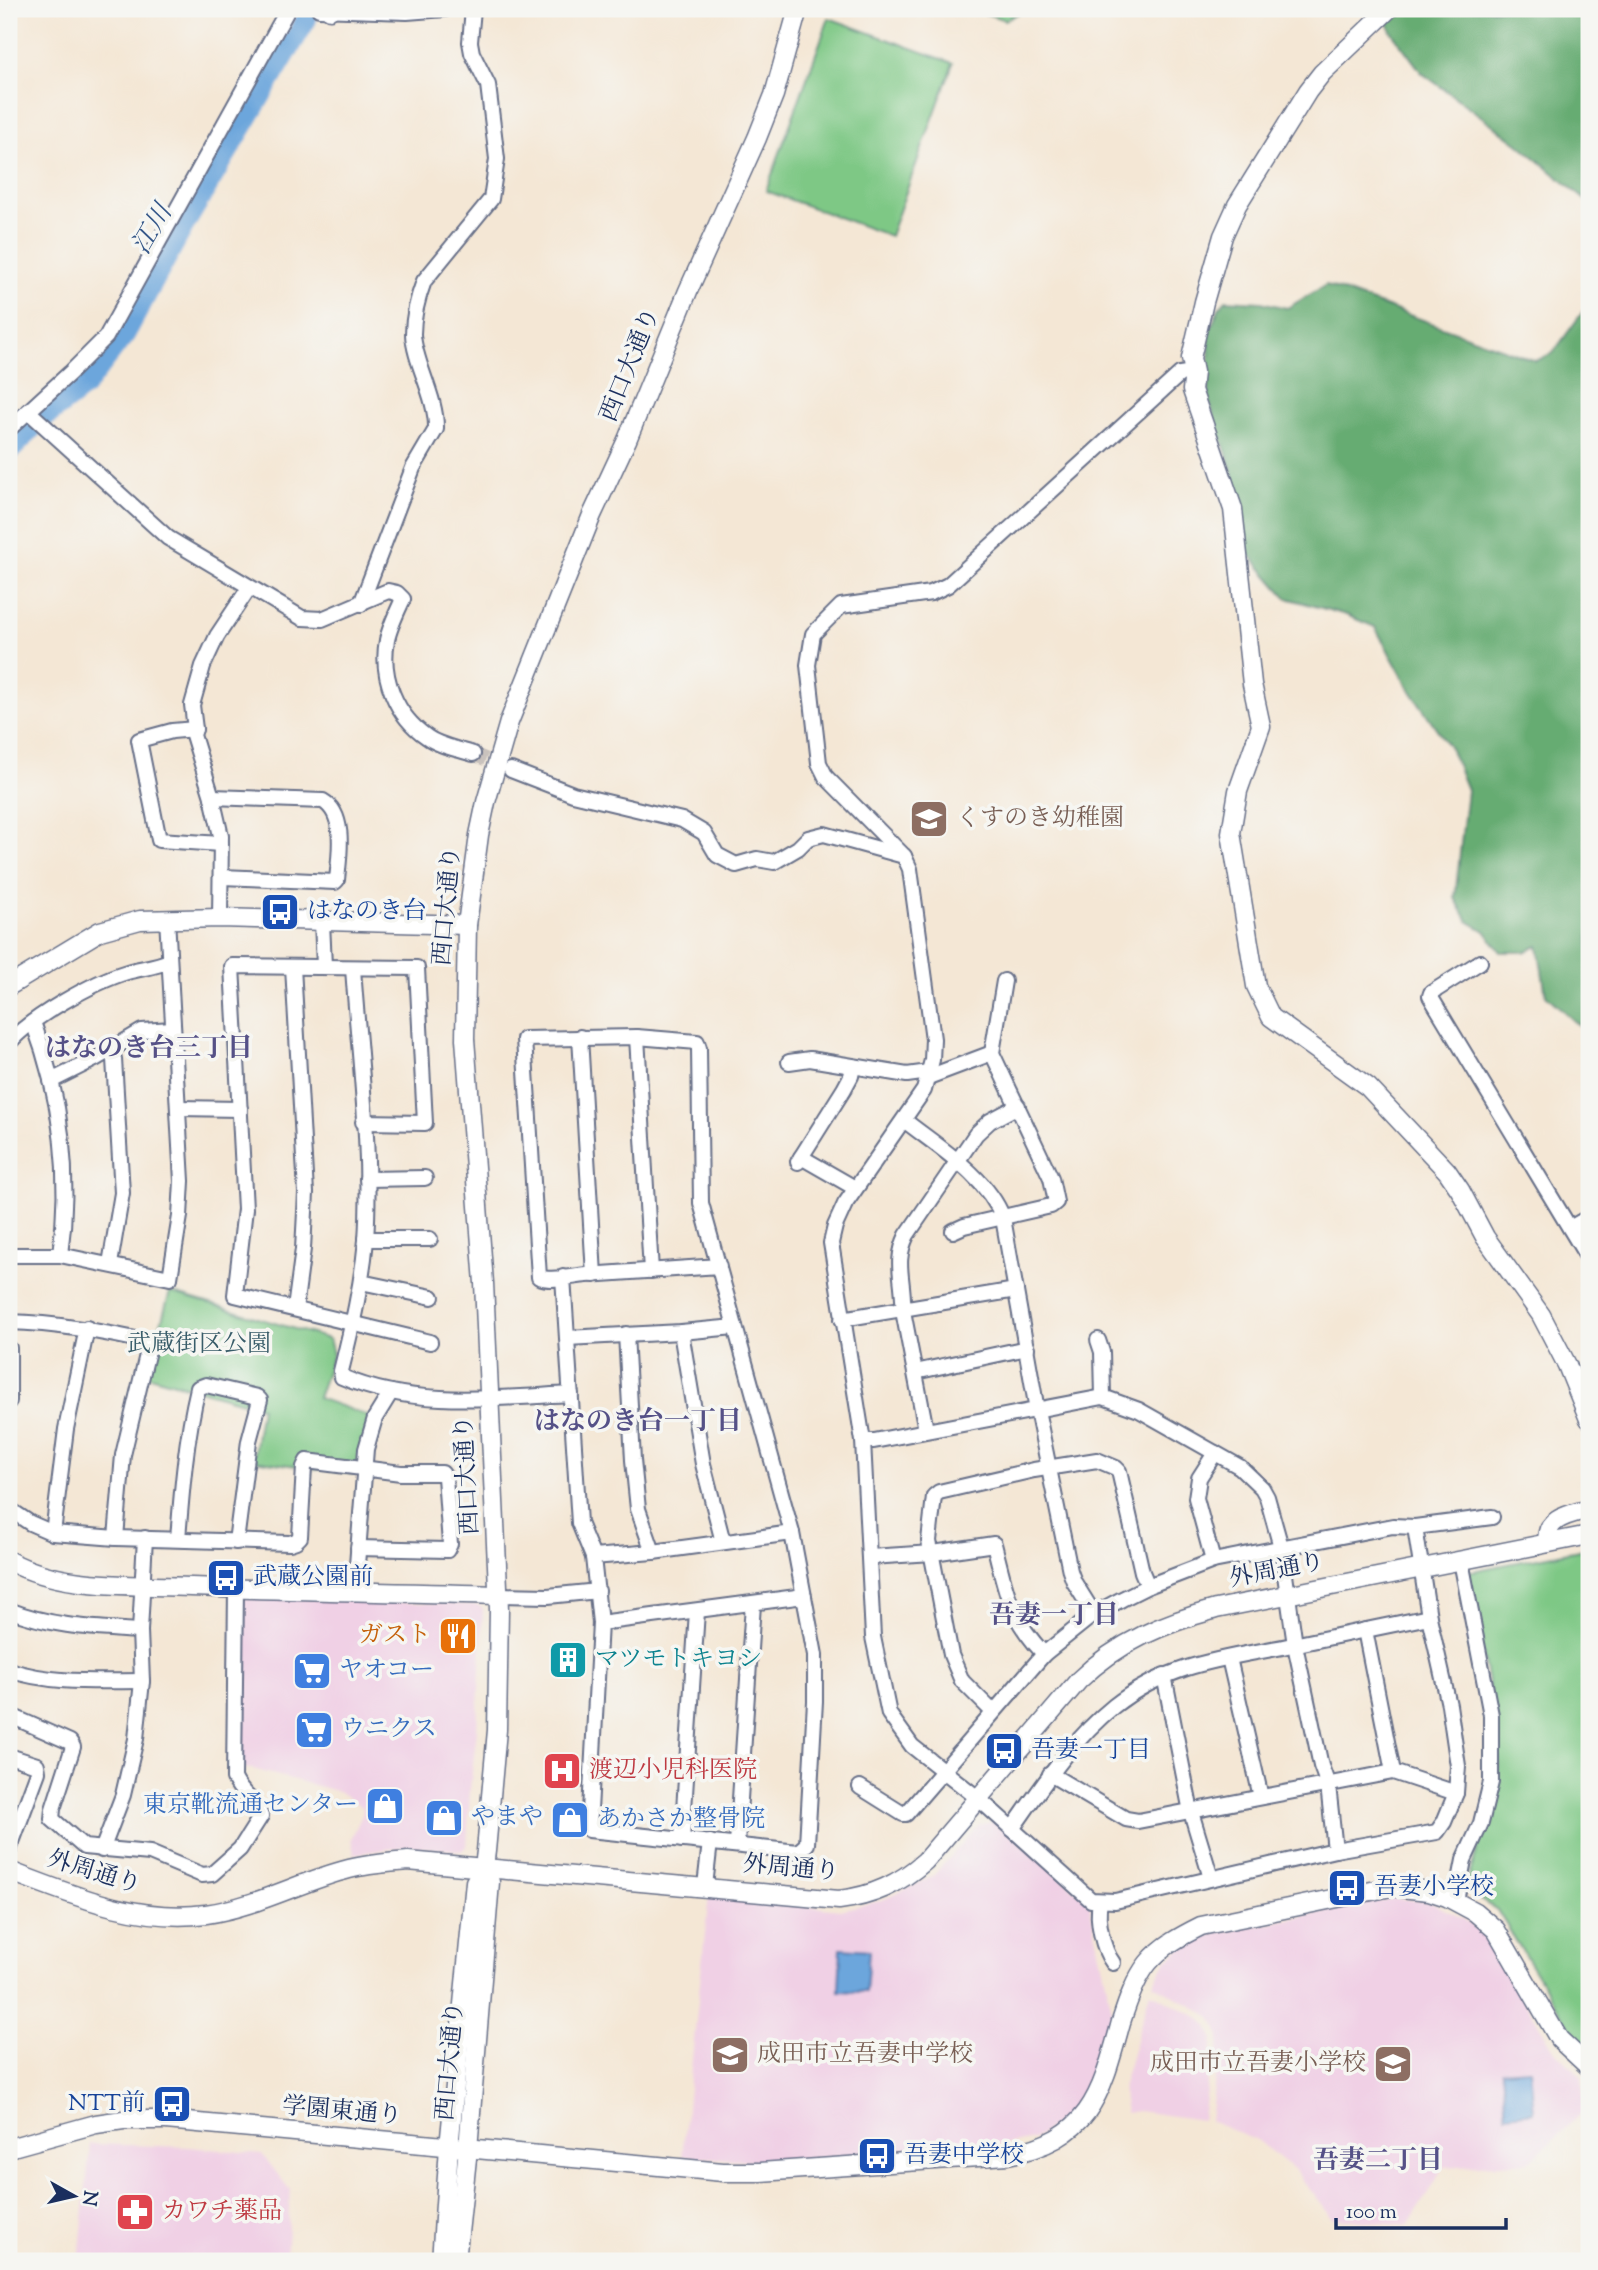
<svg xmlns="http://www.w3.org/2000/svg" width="1598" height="2270" font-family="'Sorts Mill Goudy','Noto Serif JP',serif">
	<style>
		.built { fill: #f0d0e5 }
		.green { fill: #7ec885; stroke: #4c7c72; stroke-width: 2 }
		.forest { fill: #66ac72; stroke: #406e68; stroke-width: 2 }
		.water { fill: #6ca6dc; stroke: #446a9d; stroke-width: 2 }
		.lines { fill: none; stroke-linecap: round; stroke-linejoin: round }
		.river { stroke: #6ca6dc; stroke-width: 21 }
		.minor-tunnel { stroke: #c9c2bd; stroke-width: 14; stroke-dasharray: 14 7; stroke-linecap: butt }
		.minor-casing { stroke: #676f88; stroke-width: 18 }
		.tertiary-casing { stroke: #676f88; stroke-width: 21 }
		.minor { stroke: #fff; stroke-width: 14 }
		.tertiary { stroke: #fff; stroke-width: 18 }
		.labels { text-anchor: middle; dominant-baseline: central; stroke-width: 7; stroke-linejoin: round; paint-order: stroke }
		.street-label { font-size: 24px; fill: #1b2f5e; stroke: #f6f6f2 }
		.education-label { font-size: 24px; fill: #785e54; stroke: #f6f6f2; text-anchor: start }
		.transit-label { font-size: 24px; fill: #164399; stroke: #f6f6f2; text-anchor: start }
		.park-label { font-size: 24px; fill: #395d6a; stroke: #f6f6f2 }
		.food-label { font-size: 24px; fill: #c56008; stroke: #f6f6f2; text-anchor: end }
		.culture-label { font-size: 24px; fill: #0d838f; stroke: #f6f6f2; text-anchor: start }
		.shop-label { font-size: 24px; fill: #366cbe; stroke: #f6f6f2; text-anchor: start }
		.health-label { font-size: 24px; fill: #be3a42; stroke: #f6f6f2; text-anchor: start }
		.water-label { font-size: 26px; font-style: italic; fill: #37598a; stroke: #f6f6f2 }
		.neighbourhood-label { font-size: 26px; font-weight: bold; fill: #555187; stroke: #f6f6f2 }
	</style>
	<rect width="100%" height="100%" fill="#f6f6f2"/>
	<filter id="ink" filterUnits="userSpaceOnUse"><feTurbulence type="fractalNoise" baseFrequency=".0143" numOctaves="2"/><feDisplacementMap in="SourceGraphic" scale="14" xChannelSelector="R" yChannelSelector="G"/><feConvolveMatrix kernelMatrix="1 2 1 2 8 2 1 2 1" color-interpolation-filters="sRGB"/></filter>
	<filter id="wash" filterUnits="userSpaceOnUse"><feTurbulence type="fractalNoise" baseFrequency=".00686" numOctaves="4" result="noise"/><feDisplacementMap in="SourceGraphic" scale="28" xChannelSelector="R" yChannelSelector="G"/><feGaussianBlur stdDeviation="1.57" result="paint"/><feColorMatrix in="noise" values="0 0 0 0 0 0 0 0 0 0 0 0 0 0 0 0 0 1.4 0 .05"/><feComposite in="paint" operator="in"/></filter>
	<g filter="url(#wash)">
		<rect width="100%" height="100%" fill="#f4e7d5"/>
		<!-- built -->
		<g class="built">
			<polygon points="245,1597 478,1605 483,1609 477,1729 470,1789 467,1846 462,1851 409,1846 354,1854 351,1839 362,1815 363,1808 340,1792 253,1769 238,1768 241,1602"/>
			<polygon points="996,1821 1089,1902 1112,2011 1090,2086 1070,2113 1034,2139 1007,2144 797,2160 760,2161 682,2156 709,1895 840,1910 880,1901 932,1877 979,1825"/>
			<polygon points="1394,1898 1429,1902 1462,1918 1486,1937 1555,2051 1582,2077 1585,2110 1529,2162 1443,2167 1408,2226 1332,2218 1294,2169 1259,2142 1210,2121 1220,2039 1218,2029 1210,2016 1153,1984 1166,1961 1186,1945 1215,1934"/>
			<polygon points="1150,1992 1200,2018 1208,2026 1213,2038 1202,2120 1138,2111 1126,2113 1122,2088"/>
			<polygon points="90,2144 189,2147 262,2154 290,2190 286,2261 79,2261"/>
		</g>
		<!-- green -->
		<g class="green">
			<polygon points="972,9 1027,9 1005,20"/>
			<polygon points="829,18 953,63 890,236 766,191"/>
			<polygon points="170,1292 329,1339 333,1354 318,1398 371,1417 353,1474 253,1460 261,1407 146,1375"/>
			<polygon points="1589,1548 1589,2048 1578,2041 1497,1910 1465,1889 1498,1784 1499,1741 1467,1572"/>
		</g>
		<!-- forest -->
		<g class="forest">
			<polygon points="1402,9 1589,9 1589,203 1519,144 1422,73 1391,31 1388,23"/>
			<polygon points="1326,285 1536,361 1553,353 1589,303 1589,1041 1582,1028 1546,995 1538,946 1524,952 1501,952 1485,931 1468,921 1455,898 1467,790 1451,750 1409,688 1375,627 1346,615 1287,598 1248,553 1241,508 1229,461 1209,401 1209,332 1219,308 1226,300 1261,302 1287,308"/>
		</g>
		<!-- water -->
		<g class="water">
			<polygon points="841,1948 869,1950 866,1992 839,1991"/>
			<polygon points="1530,2069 1534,2112 1506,2115 1502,2071"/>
		</g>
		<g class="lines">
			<!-- river -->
			<polyline class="river" points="9,452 35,425 84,387 125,334 183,227 306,20 308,9"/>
		</g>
	</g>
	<g filter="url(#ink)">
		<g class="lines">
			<!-- minor-tunnel -->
			<polyline class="minor-tunnel" points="473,754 504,767"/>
			<!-- minor casing -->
			<g class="minor-casing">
				<g id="minor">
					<polyline points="319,9 407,12 445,9"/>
					<polyline points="1194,372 1180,374 948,585 931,593 841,606 813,634 808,665 819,763 826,777 904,856 910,869 933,1039 932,1060 924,1090 845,1204 835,1226 831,1243 863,1441 873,1637 889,1714 912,1746 979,1799 1091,1900 1115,1901 1335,1850 1437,1832 1444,1822 1456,1793 1458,1766 1449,1705 1429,1617 1415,1527"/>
					<path d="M 28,411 L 168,538 L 302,618 L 322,619 L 388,591 L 397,593 L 403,599 C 397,612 390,626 387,640 C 380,677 396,716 427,737 C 439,746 458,749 473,754"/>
					<polyline points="9,429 70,373 106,337 288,9"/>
					<path d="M 361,604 L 413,468 L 436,429 C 437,398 414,362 413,334 C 413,317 418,297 424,281 L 491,199 L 497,159 L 488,85 L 472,53 L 470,42 L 473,9"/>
					<polyline points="195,729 172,731 139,740 159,840 221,844"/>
					<polyline points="511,770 573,794 682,820 704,833 717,855 736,865 757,859 774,862 798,848 808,838 824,834 904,856"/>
					<path d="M 212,797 L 323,801 C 347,815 339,857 337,880 L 335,882 L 222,877"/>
					<polyline points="220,918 221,836 212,797 193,735 195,729 192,705 203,666 217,636 249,588"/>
					<polyline points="322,922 324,966"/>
					<polyline points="1480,962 1431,993 1430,996 1589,1260"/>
					<polyline points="293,967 306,1193 303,1249 295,1309"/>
					<path d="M 353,968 C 359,1057 372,1150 366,1240 C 362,1284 352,1327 341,1371 L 342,1377 C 414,1408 495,1398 571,1394"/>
					<path d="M 33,1022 C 61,1096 71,1176 60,1255"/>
					<polyline points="580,1037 594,1275"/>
					<polyline points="637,1037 651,1271"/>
					<path d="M 9,1043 C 31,1017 94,982 127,972 C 141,968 155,967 169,961"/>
					<polyline points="110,1050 114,1059 122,1193 110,1264"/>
					<polyline points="789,1062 810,1059 907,1075 929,1072 931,1076 992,1053"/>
					<polyline points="51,1081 95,1059 142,1031 172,1029"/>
					<polyline points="178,1108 240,1109"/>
					<path d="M 904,1120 C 938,1147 987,1176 1003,1218 L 1037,1410 L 1070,1571 L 1074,1582 L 1094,1614"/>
					<polyline points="363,1122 425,1123 417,968 232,966 245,1209 235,1295 430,1342"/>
					<polyline points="801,1157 855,1188"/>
					<polyline points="798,1162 844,1089 851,1076 853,1067"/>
					<polyline points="367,1179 425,1178"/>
					<polyline points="1570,1228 1589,1217"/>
					<polyline points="953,1231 964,1226 1051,1206 1056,1202 1051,1178 992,1053 1004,981"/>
					<polyline points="366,1239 430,1239"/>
					<polyline points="9,1255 60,1255 170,1278 180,1216 182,1181 167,918"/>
					<path d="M 563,1277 L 579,1523 L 593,1557 L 600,1623 L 589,1830 L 798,1852 L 807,1844 L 815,1701 L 815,1655 L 792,1533 L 701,1203 L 699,1048 L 697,1042 L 637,1037 L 524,1039 L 539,1277 C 552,1282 573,1276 587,1275 C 631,1272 675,1269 719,1266"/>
					<polyline points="361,1282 432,1297"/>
					<polyline points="842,1319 1016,1290"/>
					<path d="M 9,1322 C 57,1323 102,1332 150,1342 L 123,1455 L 116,1538"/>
					<polyline points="681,1332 703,1464 723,1542"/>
					<polyline points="626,1334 633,1460 638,1509 653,1552"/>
					<polyline points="567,1338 681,1332 735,1327"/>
					<polyline points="1098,1340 1102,1352 1103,1397"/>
					<polyline points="9,1348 9,1401"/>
					<polyline points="915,1372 1027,1348"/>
					<path d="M 926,1430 L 904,1316 C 903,1310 904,1305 903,1299 C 902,1274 895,1260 907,1235 L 976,1134 L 990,1121 L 1018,1106"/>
					<polyline points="863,1441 874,1441 1103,1397 1139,1410 1240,1467 1262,1488 1267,1497 1281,1547 1295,1645 1321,1766 1328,1785 1335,1850"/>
					<polyline points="9,1509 30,1523 53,1533 116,1538 290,1543 296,1541 300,1537 304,1467 307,1461 401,1473 442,1473 445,1477 450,1544 447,1550 358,1548"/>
					<polyline points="53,1533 66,1429 87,1328"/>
					<path d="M 178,1539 C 182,1488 186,1438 198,1388 L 206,1385 L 257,1397 L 260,1400 L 249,1441 L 236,1542"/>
					<polyline points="593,1557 653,1552 792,1533"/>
					<path d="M 870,1557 L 933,1553 L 994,1544 C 1007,1594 1008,1615 1044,1654"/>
					<polyline points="1213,1561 1196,1498 1199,1478 1215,1453"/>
					<polyline points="355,1591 366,1449 375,1418 391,1392"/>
					<polyline points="499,1595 548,1596 598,1591"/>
					<path d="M 9,1610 C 52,1627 94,1628 140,1631"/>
					<polyline points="600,1623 804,1596"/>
					<polyline points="1365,1630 1393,1772"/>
					<polyline points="1229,1658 1261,1797"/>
					<path d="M 9,1670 C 51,1684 97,1681 142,1681"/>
					<polyline points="1164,1675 1191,1812 1211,1878"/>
					<polyline points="993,1712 962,1681 951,1655 929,1541 934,1496 939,1492 1034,1470 1097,1460 1116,1468 1119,1471 1142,1572 1148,1586"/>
					<path d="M 9,1715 L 70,1742 L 73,1747 L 53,1809 L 52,1819 L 84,1847 L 150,1853 L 202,1875 L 212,1874 L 240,1849 L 261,1816 C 256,1799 242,1797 234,1778 L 236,1588"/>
					<polyline points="9,1756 37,1765 38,1772 9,1850"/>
					<polyline points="1050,1774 1126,1819 1138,1821 1393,1772 1456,1793"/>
					<polyline points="860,1787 903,1814 906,1814 1044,1654 1094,1614 1122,1599 1148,1586 1213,1561 1393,1526 1415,1527 1492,1517"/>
					<path d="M 1012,1829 C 1043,1785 1072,1740 1114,1706 C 1168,1663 1228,1658 1293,1645 C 1338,1636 1384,1626 1429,1617"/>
					<polyline points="682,1840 697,1611"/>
					<polyline points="737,1844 753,1604"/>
					<polyline points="102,1850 123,1795 136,1739 142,1681 140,1631 145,1538"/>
					<polyline points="705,1886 710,1842"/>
					<polyline points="1456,1901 1464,1860 1481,1823 1491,1782 1491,1715 1461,1561"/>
					<path d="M 1100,1903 C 1096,1919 1103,1950 1113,1963"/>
				</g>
			</g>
			<!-- tertiary casing -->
			<g class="tertiary-casing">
				<g id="tertiary">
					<polyline points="1389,9 1322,73 1308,91 1237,205 1223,236 1204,302 1191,358 1194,372 1192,390 1233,509 1252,684 1261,726 1238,791 1231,833 1256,986 1271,1017 1368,1087 1447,1171 1460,1190 1485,1237 1541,1315 1567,1365 1589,1419"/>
					<polyline points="330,10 330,9"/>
					<polyline points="9,986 100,931 140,920 220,918 467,925"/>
					<path d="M 1548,1543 C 1543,1518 1571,1514 1589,1509"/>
					<path d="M 9,1561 C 63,1590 131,1584 191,1587 C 294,1591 396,1592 499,1595"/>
					<path d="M 9,1871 C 73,1895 136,1923 206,1914 C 256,1907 301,1881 349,1869 C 369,1864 388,1863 408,1861 L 839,1900 C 873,1896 899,1884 925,1861 L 1079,1680 C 1118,1642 1164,1623 1216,1609 L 1589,1535"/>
					<path d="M 9,2148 L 96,2124 L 123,2120 L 166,2120 L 723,2172 L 760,2172 L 1007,2155 C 1091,2139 1101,2095 1121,2022 C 1127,2003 1135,1979 1148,1963 C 1162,1946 1181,1936 1201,1926 L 1391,1887 L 1429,1891 L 1447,1897 L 1475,1912 L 1496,1930 L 1559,2039 L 1589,2067"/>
					<polyline points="441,2261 449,2147 475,1882 484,1867 486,1851 497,1730 499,1609 484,1283 465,1039 467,925 479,835 486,802 509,722 592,515 627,440 688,291 757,138 774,95 798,9"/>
					<polyline points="456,2261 468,2149 490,1882 484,1867"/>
				</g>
			</g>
			<!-- minor -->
			<use href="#minor" class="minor"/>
			<!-- tertiary -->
			<use href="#tertiary" class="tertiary"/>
		</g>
	</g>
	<!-- icons -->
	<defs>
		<g id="school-square" transform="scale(2.0125)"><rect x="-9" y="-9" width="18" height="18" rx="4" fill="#8d6e63" stroke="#f6f6f2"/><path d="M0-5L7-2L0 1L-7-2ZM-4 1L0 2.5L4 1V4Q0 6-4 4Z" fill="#fff"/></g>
		<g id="bus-square" transform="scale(2.0125)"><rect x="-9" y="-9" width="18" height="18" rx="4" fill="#1a4fb4" stroke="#f6f6f2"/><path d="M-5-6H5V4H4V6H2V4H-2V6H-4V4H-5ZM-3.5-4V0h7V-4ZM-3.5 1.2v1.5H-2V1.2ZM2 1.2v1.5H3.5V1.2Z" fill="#fff"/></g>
		<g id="restaurant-square" transform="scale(2.0125)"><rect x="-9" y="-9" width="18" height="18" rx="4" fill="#e8710a" stroke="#f6f6f2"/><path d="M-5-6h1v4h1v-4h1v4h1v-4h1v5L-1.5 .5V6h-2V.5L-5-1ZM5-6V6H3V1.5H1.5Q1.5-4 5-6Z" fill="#fff"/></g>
		<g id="building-square" transform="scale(2.0125)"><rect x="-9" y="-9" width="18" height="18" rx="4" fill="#0f9aa8" stroke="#f6f6f2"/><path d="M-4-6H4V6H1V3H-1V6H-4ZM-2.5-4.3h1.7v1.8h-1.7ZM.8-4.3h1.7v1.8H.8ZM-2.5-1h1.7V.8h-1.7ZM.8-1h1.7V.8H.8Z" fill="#fff"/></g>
		<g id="supermarket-square" transform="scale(2.0125)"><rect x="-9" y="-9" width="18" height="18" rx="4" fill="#3f7fe0" stroke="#f6f6f2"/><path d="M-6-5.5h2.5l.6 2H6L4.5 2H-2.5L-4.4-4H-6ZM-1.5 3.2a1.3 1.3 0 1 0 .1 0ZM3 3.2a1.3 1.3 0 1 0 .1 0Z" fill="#fff"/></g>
		<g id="hospital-square" transform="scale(2.0125)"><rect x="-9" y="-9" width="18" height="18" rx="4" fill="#e0444e" stroke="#f6f6f2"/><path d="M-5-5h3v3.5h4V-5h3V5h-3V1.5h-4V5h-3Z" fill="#fff"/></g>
		<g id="shop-square" transform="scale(2.0125)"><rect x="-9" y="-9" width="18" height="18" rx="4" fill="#3f7fe0" stroke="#f6f6f2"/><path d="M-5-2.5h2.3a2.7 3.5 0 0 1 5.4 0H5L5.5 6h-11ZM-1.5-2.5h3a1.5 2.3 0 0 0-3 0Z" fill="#fff"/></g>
		<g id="pharmacy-square" transform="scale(2.0125)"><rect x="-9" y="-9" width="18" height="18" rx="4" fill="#e0444e" stroke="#f6f6f2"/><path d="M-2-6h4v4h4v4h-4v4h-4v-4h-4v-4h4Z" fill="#fff"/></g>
	</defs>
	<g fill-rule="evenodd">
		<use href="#school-square" x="929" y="819"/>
		<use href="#bus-square" x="280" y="912"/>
		<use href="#bus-square" x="226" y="1578"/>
		<use href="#restaurant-square" x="458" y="1636"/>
		<use href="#building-square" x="568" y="1660"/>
		<use href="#supermarket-square" x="312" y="1671"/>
		<use href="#supermarket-square" x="314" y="1730"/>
		<use href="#bus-square" x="1004" y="1751"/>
		<use href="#hospital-square" x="562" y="1771"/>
		<use href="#shop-square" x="385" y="1806"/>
		<use href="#shop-square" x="444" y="1818"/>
		<use href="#shop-square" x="570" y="1820"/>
		<use href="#bus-square" x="1347" y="1888"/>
		<use href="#school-square" x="730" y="2055"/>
		<use href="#school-square" x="1393" y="2064"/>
		<use href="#bus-square" x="172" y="2104"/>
		<use href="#bus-square" x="877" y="2156"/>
		<use href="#pharmacy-square" x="135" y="2212"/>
	</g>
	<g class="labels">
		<!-- street labels -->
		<g class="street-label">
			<text transform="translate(631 365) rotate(-68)">西口大通り</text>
			<text transform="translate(448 906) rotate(-85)">西口大通り</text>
			<text transform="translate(468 1475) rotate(-93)">西口大通り</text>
			<text transform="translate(1277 1571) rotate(-11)">外周通り</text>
			<text transform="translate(791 1869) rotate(5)">外周通り</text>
			<text transform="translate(94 1873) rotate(17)">外周通り</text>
			<text transform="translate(451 2061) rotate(-85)">西口大通り</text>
			<text transform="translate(342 2112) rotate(5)">学園東通り</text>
		</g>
		<!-- education labels -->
		<g class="education-label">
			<text x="956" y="819">くすのき幼稚園</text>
			<text x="757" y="2055">成田市立吾妻中学校</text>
			<text x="1366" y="2064" text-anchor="end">成田市立吾妻小学校</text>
		</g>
		<!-- transit labels -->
		<g class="transit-label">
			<text x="307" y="912">はなのき台</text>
			<text x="253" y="1578">武蔵公園前</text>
			<text x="1031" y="1751">吾妻一丁目</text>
			<text x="1374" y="1888">吾妻小学校</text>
			<text x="145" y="2104" text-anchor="end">NTT前</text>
			<text x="904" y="2156">吾妻中学校</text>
		</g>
		<!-- park labels -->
		<g class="park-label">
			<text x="199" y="1345">武蔵街区公園</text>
		</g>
		<!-- food labels -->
		<g class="food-label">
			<text x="431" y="1636">ガスト</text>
		</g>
		<!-- culture labels -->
		<g class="culture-label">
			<text x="595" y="1660">マツモトキヨシ</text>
		</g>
		<!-- shop labels -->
		<g class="shop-label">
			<text x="339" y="1671">ヤオコー</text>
			<text x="341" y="1730">ウニクス</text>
			<text x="358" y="1806" text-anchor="end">東京靴流通センター</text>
			<text x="471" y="1818">やまや</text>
			<text x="597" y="1820">あかさか整骨院</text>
		</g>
		<!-- health labels -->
		<g class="health-label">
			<text x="589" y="1771">渡辺小児科医院</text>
			<text x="162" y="2212">カワチ薬品</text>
		</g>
		<!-- water labels -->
		<g class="water-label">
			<text transform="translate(153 230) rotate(-60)">江川</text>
		</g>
		<!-- neighbourhood labels -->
		<g class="neighbourhood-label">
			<text x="149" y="1049">はなのき台三丁目</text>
			<text x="638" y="1422">はなのき台一丁目</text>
			<text x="1054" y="1616">吾妻一丁目</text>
			<text x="1378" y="2161">吾妻二丁目</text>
		</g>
	</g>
	<!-- margin -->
	<rect width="1598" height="2270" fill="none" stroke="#f6f6f2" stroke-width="35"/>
	<!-- north arrow -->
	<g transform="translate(74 2196) rotate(98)" stroke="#f6f6f2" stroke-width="5" paint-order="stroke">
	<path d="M0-5L12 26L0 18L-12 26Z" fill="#1b2f5e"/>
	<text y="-10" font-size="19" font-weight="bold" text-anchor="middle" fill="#1b2f5e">N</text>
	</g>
	<!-- scale -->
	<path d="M1336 2218v10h170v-10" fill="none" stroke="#1b2f5e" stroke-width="3.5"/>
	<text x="1346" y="2218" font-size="21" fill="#1b2f5e" stroke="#f6f6f2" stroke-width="5" paint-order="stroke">100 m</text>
</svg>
